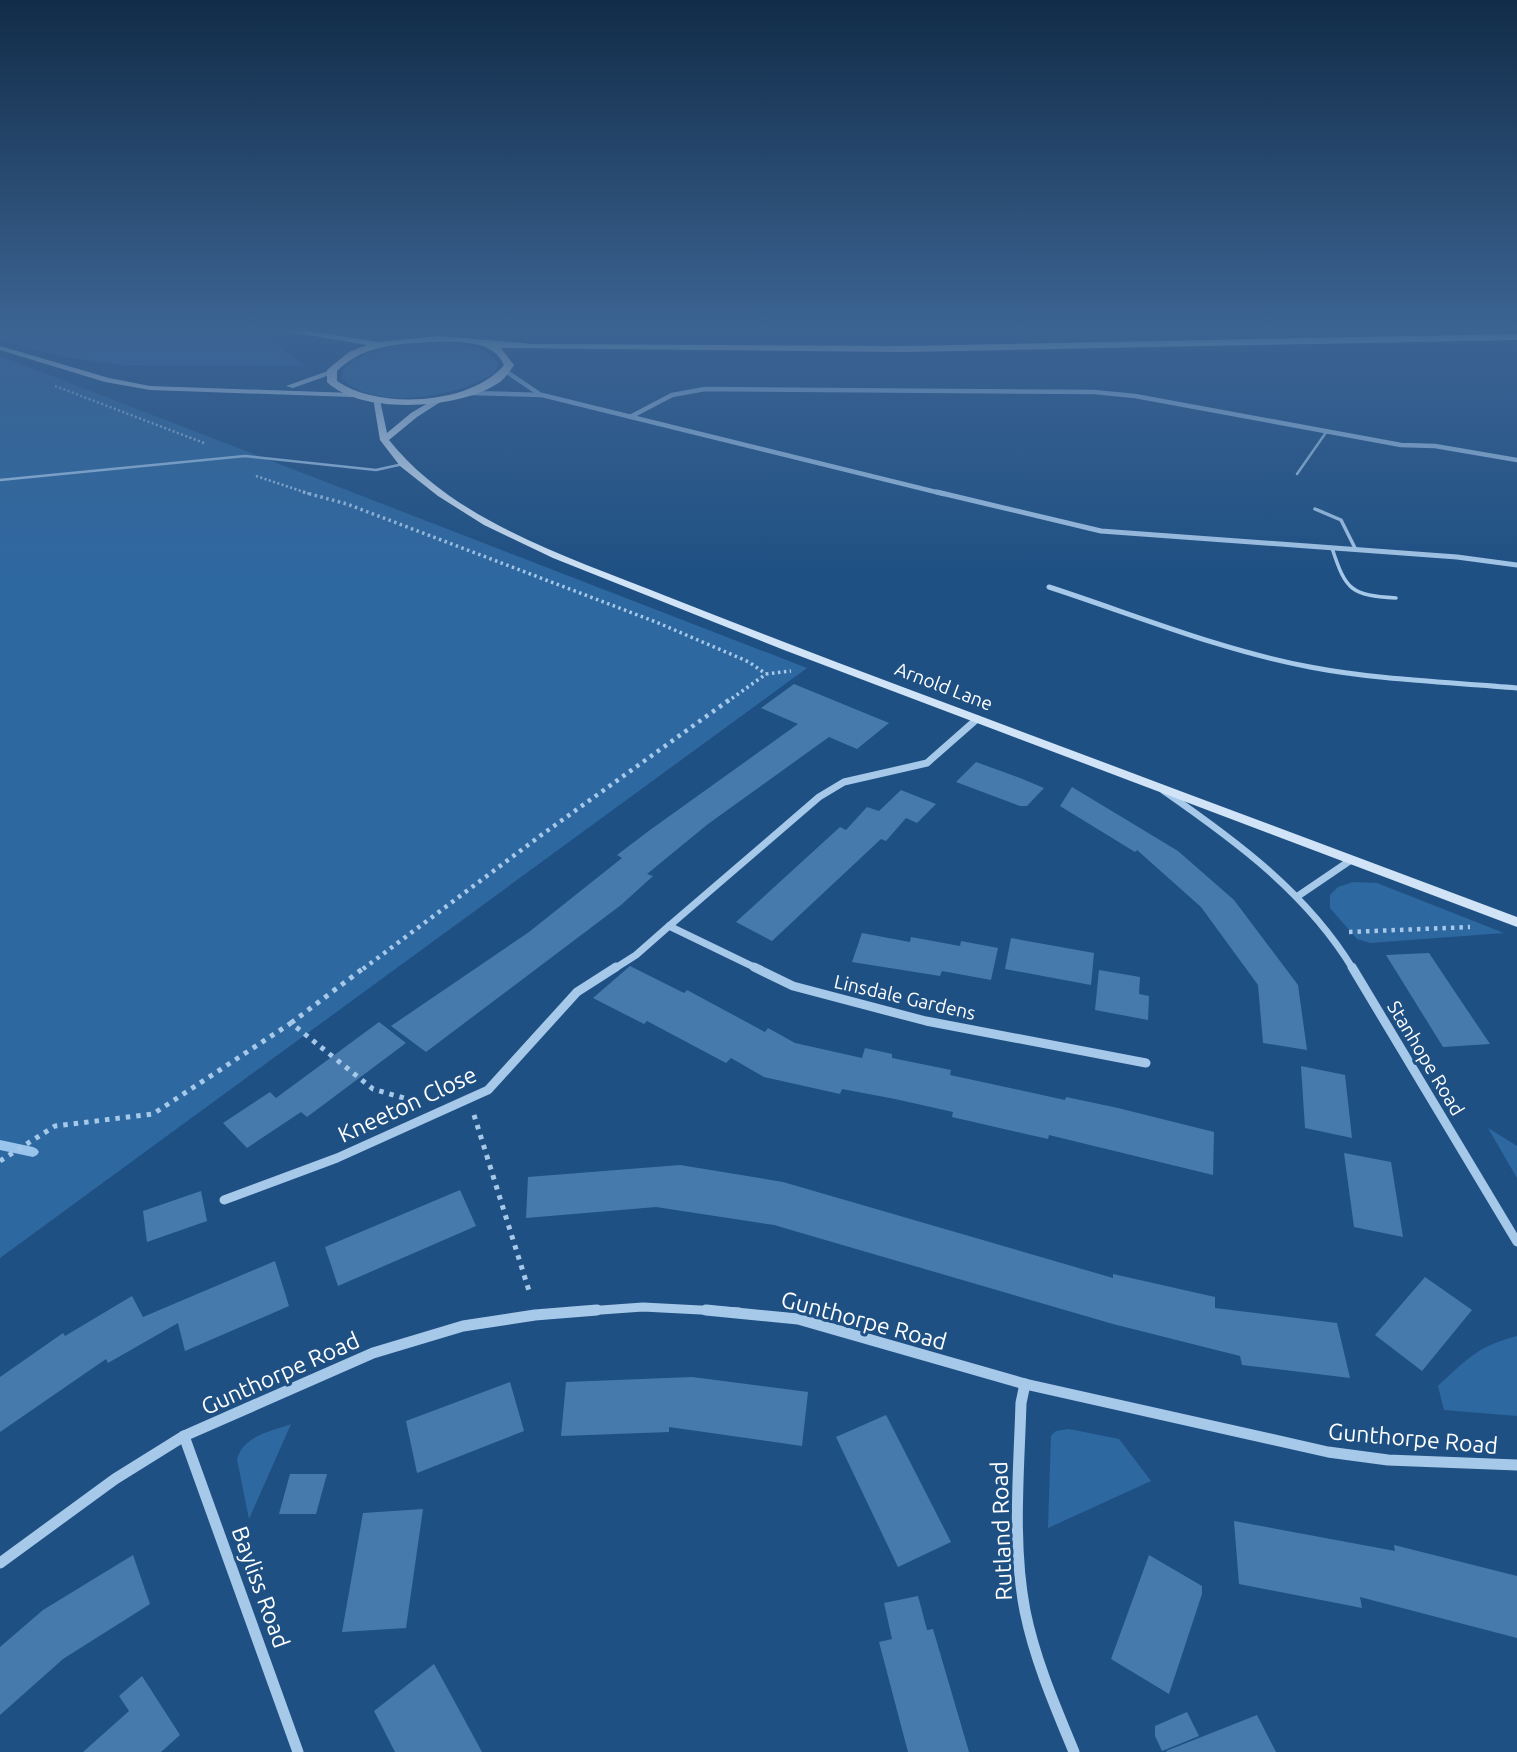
<svg xmlns="http://www.w3.org/2000/svg" width="1517" height="1752" font-family="Ubuntu,sans-serif">
	<style>
		.green { fill: #2e68a0 }
		.lines { fill: none; stroke-linecap: round; stroke-linejoin: round }
		.stream { fill: #99c4eb; fill-rule: evenodd }
		.building { fill: #477aac }
		.path-far3 { stroke: #a6c8e9; stroke-width: 2.5; stroke-dasharray: 2 2.5; stroke-linecap: butt }
		.path-far2 { stroke: #a6c8e9; stroke-width: 3.5; stroke-dasharray: 2.5 3.5; stroke-linecap: butt }
		.path-far1 { stroke: #a6c8e9; stroke-width: 4.5; stroke-dasharray: 3.5 5; stroke-linecap: butt }
		.path { stroke: #a6c8e9; stroke-width: 5; stroke-dasharray: 4.5 6; stroke-linecap: butt }
		.lane-far1 { stroke: #a6c8e9; stroke-width: 2.5 }
		.lane { stroke: #a6c8e9; stroke-width: 3.5 }
		.street-far4 { stroke: #a6c8e9; stroke-width: 4.5 }
		.street-far3 { stroke: #a6c8e9; stroke-width: 5 }
		.street-far2 { stroke: #a6c8e9; stroke-width: 7 }
		.street-far1 { stroke: #a6c8e9; stroke-width: 9 }
		.street { stroke: #a6c8e9; stroke-width: 11 }
		.secondary { fill: #d1e4f7; fill-rule: evenodd }
		.primary { fill: #e9f2fe; fill-rule: evenodd }
		.labels { text-anchor: middle; dominant-baseline: central; stroke-width: 6; stroke-linejoin: round; paint-order: stroke }
		.street-label { font-size: 19px; fill: #fff; stroke: #1f5083 }
		.near-street-label { font-size: 23px; fill: #fff; stroke: #1f5083 }
	</style>
	<rect width="100%" height="100%" fill="#1f5083"/>
	<!-- green -->
	<g class="green">
		<polygon points="0,331 240,331 275,344 305,366 123,365 70,358 2,341"/>
		<path d="M 436,342 C 457,344 485,343 498,363 L 495,372 C 462,397 372,412 342,378 L 343,369 C 368,346 403,344 436,342 Z"/>
		<polygon points="0,356 807,668 0,1258"/>
		<polygon points="1353,882 1377,883 1504,933 1370,943 1357,939 1330,908 1330,895 1338,887"/>
		<polygon points="1488,1128 1517,1146 1517,1178"/>
		<path d="M 1517,1336 L 1517,1416 L 1444,1410 L 1438,1386 C 1467,1359 1478,1346 1517,1336 Z"/>
		<path d="M 291,1424 L 249,1519 L 237,1459 C 244,1435 270,1432 291,1424 Z"/>
		<polygon points="1069,1429 1119,1439 1151,1481 1048,1528 1051,1436 1056,1431"/>
	</g>
	<g class="lines">
		<!-- stream -->
		<polygon class="stream" points="0,1140 33,1147 37,1149 39,1152 37,1155 33,1157 0,1150"/>
	</g>
	<!-- building -->
	<g class="building">
		<polygon points="794,684 889,723 857,749 829,737 708,824 647,874 653,876 621,905 426,1052 391,1026 529,932 622,858 617,855 650,830 798,724 761,708"/>
		<polygon points="976,762 1020,778 1044,788 1027,806 1020,806 956,782"/>
		<polygon points="1072,787 1178,851 1234,900 1298,985 1307,1050 1263,1043 1258,985 1201,907 1137,850 1135,852 1060,806"/>
		<polygon points="901,790 936,804 917,823 906,818 886,841 881,839 772,941 736,922 840,827 846,830 867,807 879,811"/>
		<polygon points="862,933 910,942 911,937 960,946 961,941 998,948 991,980 942,971 940,976 852,962"/>
		<polygon points="1011,938 1094,953 1091,985 1005,969"/>
		<polygon points="1429,953 1457,995 1490,1044 1443,1047 1386,955"/>
		<polygon points="630,966 684,993 687,990 765,1032 768,1028 795,1043 862,1058 865,1048 892,1054 892,1058 951,1070 950,1075 1065,1100 1066,1097 1118,1108 1214,1132 1213,1175 1049,1135 1048,1139 952,1117 953,1112 895,1099 842,1089 840,1094 764,1077 731,1058 726,1063 647,1021 644,1024 593,998"/>
		<polygon points="1099,970 1140,977 1139,994 1149,996 1148,1020 1095,1010"/>
		<polygon points="379,1022 406,1043 307,1117 301,1112 247,1148 223,1123 270,1092 276,1098"/>
		<polygon points="1301,1066 1345,1075 1352,1138 1305,1128"/>
		<polygon points="1344,1153 1391,1162 1403,1237 1354,1227"/>
		<polygon points="680,1165 783,1182 1113,1278 1113,1274 1215,1297 1215,1308 1337,1323 1350,1378 1242,1365 1240,1356 1113,1324 774,1225 656,1207 526,1218 528,1177"/>
		<polygon points="460,1190 476,1226 338,1286 325,1247"/>
		<polygon points="201,1191 207,1221 147,1242 143,1211"/>
		<polygon points="275,1261 289,1306 185,1351 178,1323 108,1363 106,1359 0,1432 0,1377 63,1333 65,1336 132,1296 143,1317"/>
		<polygon points="1425,1277 1472,1310 1422,1371 1375,1335"/>
		<polygon points="692,1377 808,1392 802,1446 669,1427 669,1432 561,1436 566,1382"/>
		<polygon points="510,1382 524,1431 417,1473 406,1421"/>
		<polygon points="886,1415 951,1542 898,1567 836,1437"/>
		<polygon points="290,1474 327,1474 316,1514 279,1514"/>
		<polygon points="423,1509 406,1628 342,1632 363,1513"/>
		<polygon points="1234,1521 1395,1551 1394,1545 1517,1576 1517,1638 1360,1597 1362,1608 1239,1584"/>
		<polygon points="133,1555 150,1604 63,1659 0,1715 0,1647 43,1610"/>
		<polygon points="1149,1555 1202,1586 1202,1594 1169,1694 1111,1659"/>
		<polygon points="918,1596 927,1630 933,1629 969,1752 908,1752 879,1642 892,1639 884,1603"/>
		<polygon points="434,1664 463,1717 482,1752 395,1752 374,1711"/>
		<polygon points="142,1676 180,1735 161,1752 83,1752 129,1711 119,1696"/>
		<polygon points="1187,1712 1199,1736 1162,1751 1155,1736 1155,1726"/>
		<polygon points="1257,1715 1276,1752 1167,1752 1166,1751"/>
	</g>
	<g class="lines">
		<!-- path-far3 -->
		<g class="path-far3">
			<polyline points="55,386 204,443"/>
			<polyline points="256,476 310,494"/>
		</g>
		<!-- path-far2 -->
		<g class="path-far2">
			<polyline points="303,492 347,504 656,622 749,662 766,674"/>
			<polyline points="727,702 766,674 791,671"/>
		</g>
		<!-- path-far1 -->
		<g class="path-far1">
			<polyline points="1349,932 1470,927"/>
			<polyline points="363,969 540,836 729,700"/>
		</g>
		<!-- path -->
		<g class="path">
			<polyline points="291,1023 365,967"/>
			<polyline points="474,1115 530,1294"/>
			<polyline points="0,1161 55,1126 153,1114 291,1023 373,1089 414,1101"/>
		</g>
		<!-- lane-far1 -->
		<g class="lane-far1">
			<polyline points="1297,474 1327,431"/>
			<polyline points="0,480 245,456 376,470 403,464"/>
		</g>
		<!-- lane -->
		<g class="lane">
			<polyline points="1315,509 1341,520 1356,550"/>
			<path d="M 1332,548 C 1346,591 1351,595 1396,598"/>
		</g>
		<!-- street-far4 -->
		<g class="street-far4">
			<polyline points="507,372 541,395"/>
			<polyline points="469,393 542,395 944,494"/>
			<polyline points="630,417 672,395 705,389 1094,392 1135,396 1401,445 1435,446 1517,460"/>
		</g>
		<!-- street-far3 -->
		<g class="street-far3">
			<polyline points="937,492 1101,531 1457,557 1517,565"/>
			<path d="M 1049,587 C 1135,615 1220,650 1310,667 C 1378,680 1448,682 1517,688"/>
		</g>
		<!-- street-far2 -->
		<g class="street-far2">
			<path d="M 1164,791 C 1236,841 1307,893 1353,969"/>
			<polyline points="1298,896 1351,860"/>
			<polyline points="614,969 636,955 669,926"/>
			<polyline points="758,969 669,926 819,797 844,782 927,763 977,719"/>
		</g>
		<!-- street-far1 -->
		<g class="street-far1">
			<polyline points="754,967 793,986 926,1021 1146,1063"/>
			<polyline points="1352,967 1517,1242"/>
			<polyline points="224,1200 337,1158 488,1090 577,992 616,967"/>
			<polyline points="573,1312 643,1307 739,1312"/>
		</g>
		<!-- street -->
		<g class="street">
			<polyline points="706,1310 798,1319 1025,1384 1328,1452 1388,1460 1517,1465"/>
			<path d="M 1025,1384 L 1021,1403 C 1019,1471 1012,1544 1025,1611 C 1035,1660 1055,1706 1074,1752"/>
			<polyline points="184,1436 298,1752"/>
			<polyline points="0,1563 115,1479 184,1436 373,1353 463,1326 535,1315 597,1310"/>
		</g>
		<!-- secondary -->
		<g class="secondary">
			<polygon points="0,346 109,378 150,386 352,393 356,395 352,397 150,390 105,382 0,350"/>
			<polygon points="328,371 335,373 293,388 286,386"/>
			<path d="M 438,397 L 445,399 L 417,417 L 389,440 C 454,522 572,558 666,596 C 747,628 827,659 908,689 C 1111,765 1314,841 1517,917 L 1517,927 L 784,650 L 553,558 L 484,525 L 438,496 L 400,466 L 380,440 L 373,398 L 380,400 L 387,433 L 411,413 Z"/>
		</g>
		<!-- primary -->
		<path class="primary" d="M 285,331 L 308,331 L 379,342 L 439,336 L 533,344 L 904,346 L 1517,334 L 1517,340 L 904,352 L 501,348 L 514,365 C 510,371 505,378 500,382 C 462,409 362,416 327,382 L 327,370 L 349,352 L 367,345 ZM 429,342 C 453,342 493,338 504,365 C 471,405 378,410 337,381 L 337,371 C 362,346 396,344 429,342 Z"/>
	</g>
	<!-- sky -->
	<linearGradient id="sky" x2="0" y2="1"><stop stop-color="#112c48"/><stop offset="0.57" stop-color="#3c6493"/><stop offset="1" stop-color="#3c6493" stop-opacity="0"/></linearGradient>
	<rect width="1517" height="576" fill="url(#sky)"/>
	<g class="labels">
		<!-- street labels -->
		<g class="street-label">
			<text transform="translate(944 686) rotate(21)">Arnold Lane</text>
			<text transform="translate(905 997) rotate(13)">Linsdale Gardens</text>
			<text transform="translate(1426 1058) rotate(59)">Stanhope Road</text>
		</g>
		<!-- near-street labels -->
		<g class="near-street-label">
			<text transform="translate(407 1104) rotate(-25)">Kneeton Close</text>
			<text transform="translate(864 1320) rotate(15)">Gunthorpe Road</text>
			<text transform="translate(280 1373) rotate(-24)">Gunthorpe Road</text>
			<text transform="translate(1413 1438) rotate(5)">Gunthorpe Road</text>
			<text transform="translate(1001 1531) rotate(-92)">Rutland Road</text>
			<text transform="translate(261 1587) rotate(70)">Bayliss Road</text>
		</g>
	</g>
</svg>
